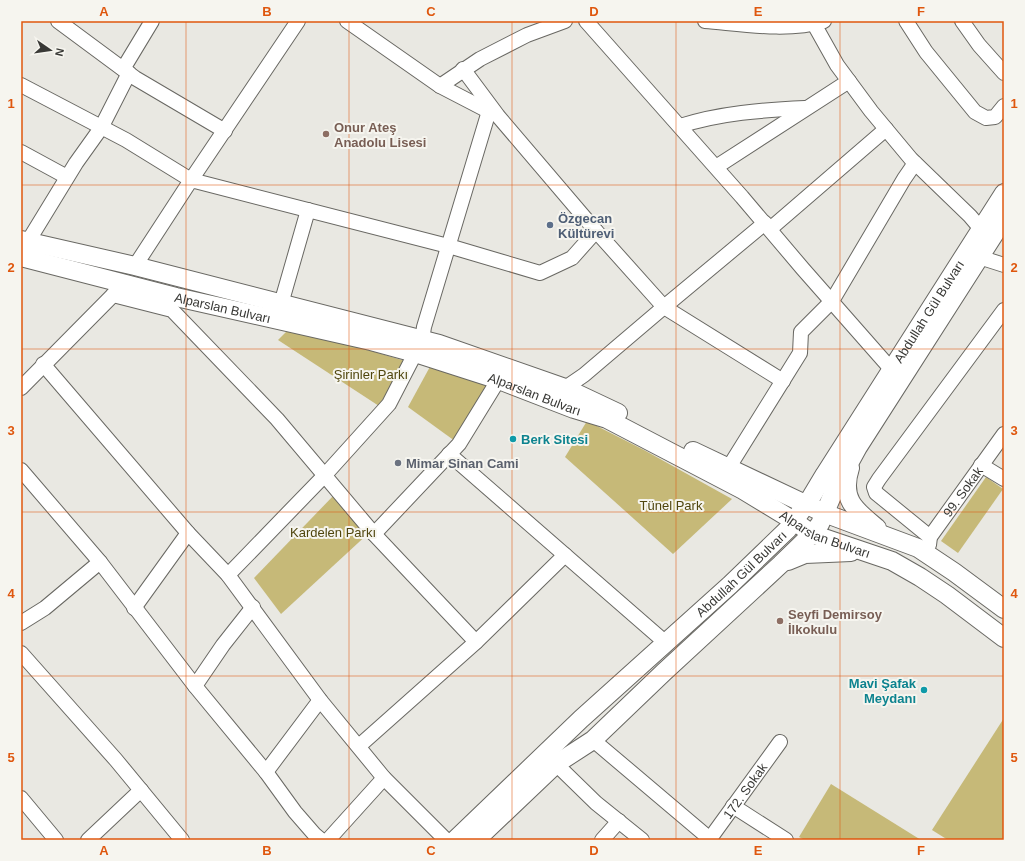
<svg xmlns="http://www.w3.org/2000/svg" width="1025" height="861" font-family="Arial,sans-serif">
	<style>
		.green { fill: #c6b978 }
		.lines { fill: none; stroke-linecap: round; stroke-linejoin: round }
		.minor-casing { stroke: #696863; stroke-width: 16 }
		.major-casing { stroke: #696863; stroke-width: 20 }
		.minor { stroke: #fff; stroke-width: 14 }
		.major { stroke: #fff; stroke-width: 18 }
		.grid { fill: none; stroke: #df570e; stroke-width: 1; stroke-opacity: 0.55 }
		.education-dot { fill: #8d6e63; stroke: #f6f5ef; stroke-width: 1.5 }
		.service-dot { fill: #5c6f8a; stroke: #f6f5ef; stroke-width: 1.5 }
		.culture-dot { fill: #0f9aa8; stroke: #f6f5ef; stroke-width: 1.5 }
		.worship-dot { fill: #6b7280; stroke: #f6f5ef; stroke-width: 1.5 }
		.labels { text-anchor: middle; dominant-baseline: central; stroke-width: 4; stroke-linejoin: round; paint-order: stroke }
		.education-label { font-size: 13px; font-weight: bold; fill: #785e54; stroke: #f6f5ef; text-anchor: start }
		.service-label { font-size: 13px; font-weight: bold; fill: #4e5e75; stroke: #f6f5ef; text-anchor: start }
		.street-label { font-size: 13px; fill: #393936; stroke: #f6f5ef }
		.park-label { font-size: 13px; fill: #50460e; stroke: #f6f5ef }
		.culture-label { font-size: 13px; font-weight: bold; fill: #0d838f; stroke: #f6f5ef; text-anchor: start }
		.worship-label { font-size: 13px; font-weight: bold; fill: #5b616d; stroke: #f6f5ef; text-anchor: start }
		.neatline { fill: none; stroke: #df570e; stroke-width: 1.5 }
		.grid-label { font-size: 13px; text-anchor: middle; font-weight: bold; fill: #df570e }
	</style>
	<rect width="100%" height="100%" fill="#e9e8e2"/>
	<!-- green -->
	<g class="green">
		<polygon points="291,327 405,361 379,406 278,340"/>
		<polygon points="432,363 494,387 459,444 408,407"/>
		<polygon points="587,421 644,450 732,499 673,554 565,457"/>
		<polygon points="986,477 1003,489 958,553 941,541"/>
		<polygon points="335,494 371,531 281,614 254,578"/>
		<polygon points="1004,718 1004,840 948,840 932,830"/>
		<polygon points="831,784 921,840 805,840 799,837"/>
	</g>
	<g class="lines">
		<!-- minor casing -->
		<g class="minor-casing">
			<g id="minor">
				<polyline points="58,21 135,78 225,131"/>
				<polyline points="347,21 440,86 494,114"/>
				<polyline points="586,21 742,197 803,269 891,369"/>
				<path d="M 705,21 C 742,24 788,32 824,21"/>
				<polyline points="906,21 926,52 975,112 986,118 995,117 1004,106"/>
				<polyline points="962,21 979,45 1004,73"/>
				<polyline points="814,24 837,65 871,111 911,159 970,216 981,229"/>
				<polyline points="123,69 152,21"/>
				<polyline points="463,69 498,116 596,231 664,307 584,375 565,388"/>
				<polyline points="21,85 126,140 191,180 298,21"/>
				<polyline points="440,86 480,59 527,35 565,21"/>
				<path d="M 680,126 C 720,113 763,110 805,108"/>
				<polyline points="21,152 67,177"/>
				<polyline points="716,167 849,81"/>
				<polyline points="765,223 664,307 783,381"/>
				<polyline points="770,229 886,129"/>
				<polyline points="27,241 32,235 76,163 101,128 129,73"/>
				<polyline points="979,257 1004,265"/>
				<polyline points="135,266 191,180 452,247 540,273 572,258 596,231"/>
				<polyline points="113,295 172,310 277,419 374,534 459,444 494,387 499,380 503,371"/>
				<polyline points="281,304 308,210"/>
				<polyline points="43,364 188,533"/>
				<polyline points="21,388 113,295 118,288"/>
				<polyline points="449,454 666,643"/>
				<polyline points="981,465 1004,479"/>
				<polyline points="729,467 800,353 801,332 832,301 904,179 915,163"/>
				<polyline points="21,470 100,562 195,686 266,772 295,812 315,835 321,840"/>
				<polyline points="374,534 476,642"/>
				<polyline points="930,537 876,493 874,487 879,479 1004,310"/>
				<path id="s1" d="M 929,545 L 930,537 L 1004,434"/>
				<polyline points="228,575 324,476 389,404 422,340 424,327 489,111"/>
				<polyline points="134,608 188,533 228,575 320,700 384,778 446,840"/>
				<polyline points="21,623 45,608 100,562"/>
				<polyline points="21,653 116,760 182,840"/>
				<polyline points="195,686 223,645 253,607"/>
				<polyline points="593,740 710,839"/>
				<polyline points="359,746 476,642 565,555"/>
				<polyline points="556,764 596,803 642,840"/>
				<polyline points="266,772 320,700"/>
				<polyline points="21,798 56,840"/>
				<polyline points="733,806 786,840"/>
				<polyline points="88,840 141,790"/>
				<polyline points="328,840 384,778"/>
				<polyline points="602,840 619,821"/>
				<path id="s2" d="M 709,840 L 780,742"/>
			</g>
		</g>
		<!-- major casing -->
		<g class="major-casing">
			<g id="major">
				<polyline points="21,240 135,266 439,344 565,388 618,413"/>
				<path id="s3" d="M 21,257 L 176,297 L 371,341 L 415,353 L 499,380 L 574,409 L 607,419 L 743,490 L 794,521 L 812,534 L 892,561 L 920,577 L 947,595 L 1004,638"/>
				<polyline points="693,451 824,513 918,548 954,572 1004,609"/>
				<path d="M 850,468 C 840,499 855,510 877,528"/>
				<polyline points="788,561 805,554 851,552"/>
				<path id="s4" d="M 455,840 L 581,719 L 730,585 L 788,529 L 810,499 L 825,474 L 1004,193"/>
				<polyline points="476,840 556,764 593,740 664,672 781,564 812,534 820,524 835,489 858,447 1004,219"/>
			</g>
		</g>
		<!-- minor -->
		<use href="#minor" class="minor"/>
		<!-- major -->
		<use href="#major" class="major"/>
	</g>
	<!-- grid -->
	<path class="grid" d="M 186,21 L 186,840M 349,21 L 349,840M 512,21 L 512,840M 676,21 L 676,840M 840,21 L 840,840M 21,185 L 1004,185M 21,349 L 1004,349M 21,512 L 1004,512M 21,676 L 1004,676"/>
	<!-- markers -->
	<g class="education-dot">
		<circle cx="326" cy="134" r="4"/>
		<circle cx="780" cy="621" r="4"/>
	</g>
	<circle class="service-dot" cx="550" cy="225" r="4"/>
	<g class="culture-dot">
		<circle cx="513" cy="439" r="4"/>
		<circle cx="924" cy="690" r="4"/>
	</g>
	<circle class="worship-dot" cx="398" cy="463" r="4"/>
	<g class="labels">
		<!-- education labels -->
		<g class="education-label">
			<text x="334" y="127">Onur Ateş<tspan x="334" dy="15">Anadolu Lisesi</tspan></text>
			<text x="788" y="614">Seyfi Demirsoy<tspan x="788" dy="15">İlkokulu</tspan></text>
		</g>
		<!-- service labels -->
		<g class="service-label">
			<text x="558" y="218">Özgecan<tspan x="558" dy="15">Kültürevi</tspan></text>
		</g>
		<!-- street labels -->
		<g class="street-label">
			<text stroke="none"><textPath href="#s3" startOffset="208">Alparslan Bulvarı</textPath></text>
			<text stroke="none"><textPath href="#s4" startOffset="715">Abdullah Gül Bulvarı</textPath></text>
			<text stroke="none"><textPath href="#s3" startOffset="532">Alparslan Bulvarı</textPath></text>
			<text stroke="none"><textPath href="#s1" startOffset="64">99. Sokak</textPath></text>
			<text stroke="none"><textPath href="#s3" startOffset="856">Alparslan Bulvarı</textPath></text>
			<text stroke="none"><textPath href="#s4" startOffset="391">Abdullah Gül Bulvarı</textPath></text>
			<text stroke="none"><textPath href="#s2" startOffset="61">172. Sokak</textPath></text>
		</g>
		<!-- park labels -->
		<g class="park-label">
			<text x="371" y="374">Şirinler Parkı</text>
			<text x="671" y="505">Tünel Park</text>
			<text x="333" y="532">Kardelen Parkı</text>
		</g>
		<!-- culture labels -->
		<g class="culture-label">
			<text x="521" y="439">Berk Sitesi</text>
			<text x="916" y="683" text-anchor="end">Mavi Şafak<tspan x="916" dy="15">Meydanı</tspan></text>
		</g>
		<!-- worship labels -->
		<g class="worship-label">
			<text x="406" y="463">Mimar Sinan Cami</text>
		</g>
	</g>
	<!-- border -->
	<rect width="1025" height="861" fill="none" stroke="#f6f5ef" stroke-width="44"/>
	<!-- north arrow -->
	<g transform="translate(50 50) rotate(103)" stroke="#f6f5ef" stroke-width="3" paint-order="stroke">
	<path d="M0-3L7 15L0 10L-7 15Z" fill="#393936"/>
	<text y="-6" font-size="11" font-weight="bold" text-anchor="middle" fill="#393936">N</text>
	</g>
	<rect x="22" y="22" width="981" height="817" class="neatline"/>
	<g class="grid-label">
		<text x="104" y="16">A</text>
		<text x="267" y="16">B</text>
		<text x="431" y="16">C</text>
		<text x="594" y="16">D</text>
		<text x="758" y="16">E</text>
		<text x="921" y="16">F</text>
		<text x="11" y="108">1</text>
		<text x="1014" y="108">1</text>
		<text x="11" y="272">2</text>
		<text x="1014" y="272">2</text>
		<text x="11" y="435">3</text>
		<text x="1014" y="435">3</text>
		<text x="11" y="598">4</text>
		<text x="1014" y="598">4</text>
		<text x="11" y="762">5</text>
		<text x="1014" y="762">5</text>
		<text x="104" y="855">A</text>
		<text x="267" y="855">B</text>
		<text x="431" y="855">C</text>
		<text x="594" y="855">D</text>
		<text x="758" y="855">E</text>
		<text x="921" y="855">F</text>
	</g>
</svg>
